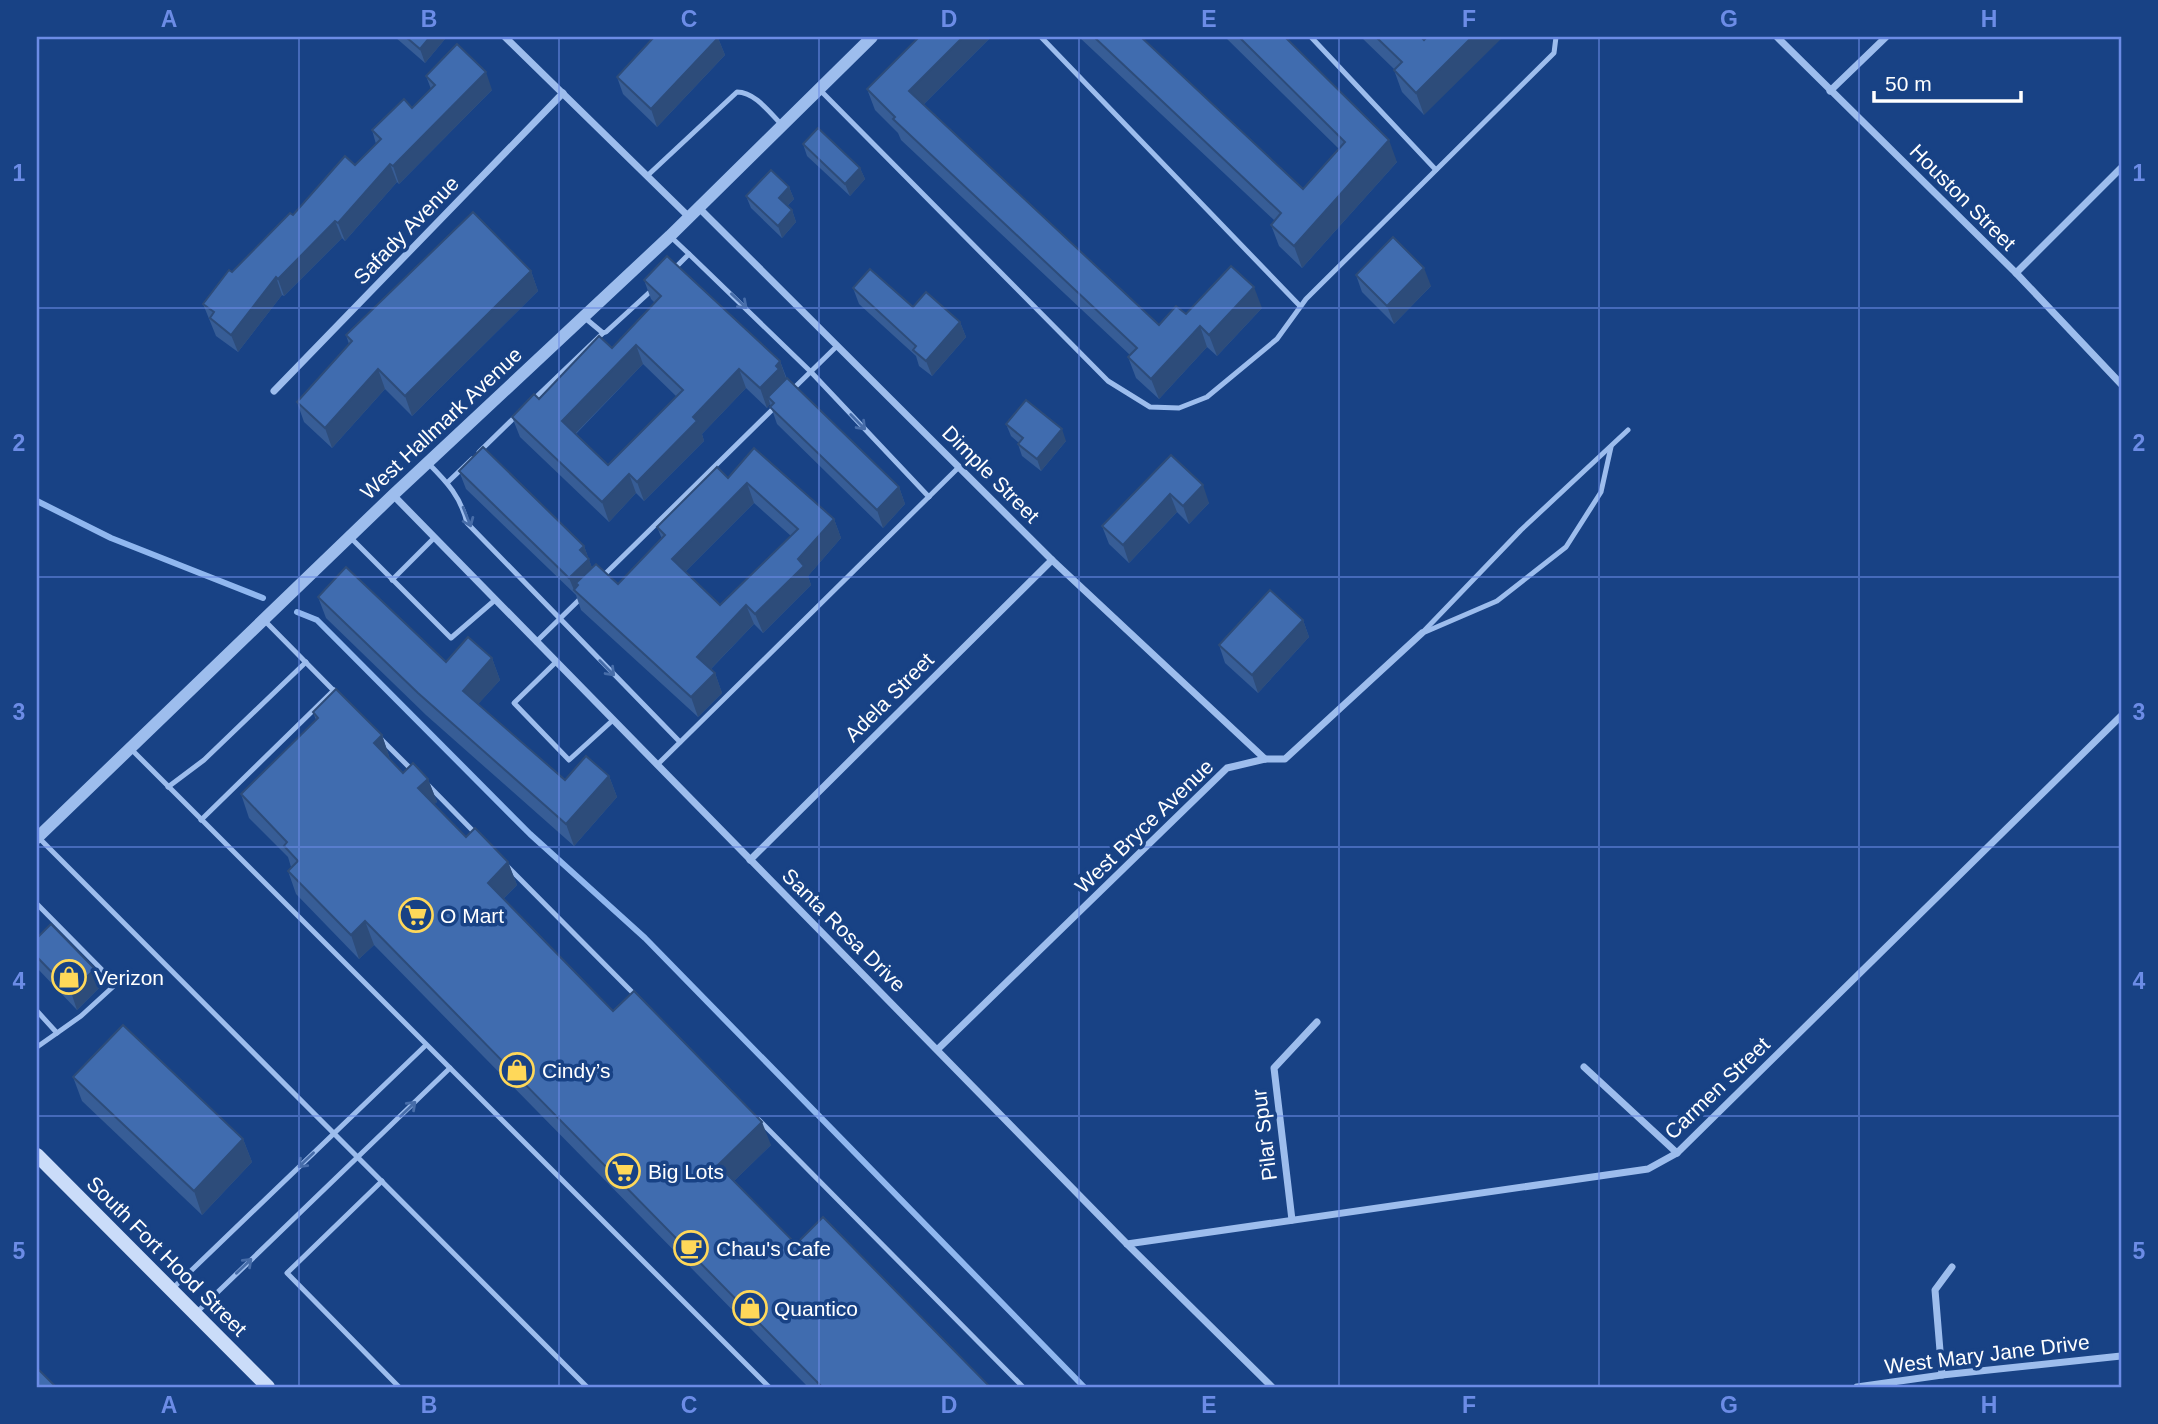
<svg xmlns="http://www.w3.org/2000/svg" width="2158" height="1424" font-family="Arial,sans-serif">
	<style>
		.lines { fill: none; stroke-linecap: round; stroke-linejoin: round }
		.stream { stroke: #90b7ef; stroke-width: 6 }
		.service { stroke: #9dbded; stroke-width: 5 }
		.minor { stroke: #9dbded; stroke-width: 7 }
		.tertiary { stroke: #9dbded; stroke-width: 12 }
		.secondary { stroke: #cadcf9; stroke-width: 14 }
		.wall { fill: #375d96; fill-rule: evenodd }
		.shaded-wall { fill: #2d4c7a }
		.building { fill: #406caf; stroke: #2d4c7a; stroke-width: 2; fill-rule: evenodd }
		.oneway { stroke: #476da9 }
		.grid { fill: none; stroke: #6c8ce6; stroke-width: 2; stroke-opacity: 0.55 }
		.labels { text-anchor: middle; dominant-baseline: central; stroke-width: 7; stroke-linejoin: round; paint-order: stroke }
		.street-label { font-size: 21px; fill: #fff; stroke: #184285 }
		.poi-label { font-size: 21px; fill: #fff; stroke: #184285; text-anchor: start }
		.neatline { fill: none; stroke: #6c8ce6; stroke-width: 2.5 }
		.grid-label { font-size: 23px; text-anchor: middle; font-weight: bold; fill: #6c8ce6 }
	</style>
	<rect width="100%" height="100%" fill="#184285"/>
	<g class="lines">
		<!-- stream -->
		<g class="stream">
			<polyline points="37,501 111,538 263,598"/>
			<polyline points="297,612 317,620 530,834 645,938 1084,1387"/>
		</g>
		<!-- service -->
		<g class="service">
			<polyline points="1041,37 1300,306"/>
			<polyline points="1311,37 1436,170"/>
			<polyline points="819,89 1108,381 1150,407 1179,408 1207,397 1277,339 1306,299 1554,53 1556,37"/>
			<path d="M 647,176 L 737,92 C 755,92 770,113 782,125"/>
			<polyline points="671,237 689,254 674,269"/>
			<polyline points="689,254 811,372 929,497"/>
			<polyline points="585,318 603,333 606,332 652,290"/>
			<polyline points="793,389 837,346"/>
			<polyline points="532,401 603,333"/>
			<polyline points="479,452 517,415"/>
			<path d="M 428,463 C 447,482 461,497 467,523 L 680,742"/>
			<polyline points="448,482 472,459"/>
			<polyline points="350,537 451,638 495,600"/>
			<polyline points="601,578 776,406"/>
			<polyline points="392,580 434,538"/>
			<polyline points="264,620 338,695"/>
			<polyline points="1425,632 1497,601 1566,547 1601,492 1611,447"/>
			<polyline points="1422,633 1521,530 1628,430"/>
			<polyline points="536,642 582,597"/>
			<polyline points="556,662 514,703 569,760 613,720"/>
			<polyline points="379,737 414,772"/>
			<polyline points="131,749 769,1387"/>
			<polyline points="657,765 959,467"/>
			<polyline points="429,786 476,834"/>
			<polyline points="168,787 204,760 306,662"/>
			<polyline points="201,820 334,690"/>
			<polyline points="38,837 587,1387"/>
			<polyline points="507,866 636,996"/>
			<polyline points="37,904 116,984 81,1016 57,1033 37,1011"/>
			<polyline points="37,1047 57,1033"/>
			<polyline points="759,1120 1023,1387"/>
			<polyline points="382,1181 287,1273 399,1387"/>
			<polyline points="171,1290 426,1045"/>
			<polyline points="195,1314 450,1068"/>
		</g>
		<!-- minor -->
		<g class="minor">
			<polyline points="505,37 688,216"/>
			<polyline points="1777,37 2016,273 2121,384"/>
			<polyline points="1830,91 1886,37"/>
			<polyline points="699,208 1052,560 1265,759"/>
			<polyline points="2016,273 2121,168"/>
			<polyline points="274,391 563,93"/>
			<polyline points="393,495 1127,1244 1272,1387"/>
			<polyline points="750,860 1052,560"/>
			<polyline points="938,1049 1227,768 1265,759 1285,759 1422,633"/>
			<polyline points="1584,1067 1677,1153"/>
			<polyline points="1292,1220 1274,1068 1317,1022"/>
			<polyline points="1127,1244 1648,1169 1677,1153 2121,716"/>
			<polyline points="1942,1375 1935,1290 1952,1267"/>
			<polyline points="1857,1387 1942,1375 2121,1356"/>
		</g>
		<!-- tertiary -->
		<polyline class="tertiary" points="37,838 393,495 670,236 872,37"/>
		<!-- secondary -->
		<polyline class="secondary" points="37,1155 268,1387"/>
	</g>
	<!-- wall -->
	<g class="wall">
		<polygon points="395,37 444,37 445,39 425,63"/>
		<polygon points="919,37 991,37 923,105 1159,325 1186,314 1262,308 1217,356 1207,347 1159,399 1136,378 1128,357 1130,355 901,140 898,133 875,110 867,89"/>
		<polygon points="1079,37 1141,37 1303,189 1339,149 1225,37 1285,37 1397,162 1302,268 1279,246 1271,225 1275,221"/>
		<polygon points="1361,37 1421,37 1424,115 1402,92 1394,70 1394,69"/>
		<polygon points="718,38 725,55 657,127 623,94 617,77"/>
		<polygon points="426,76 492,90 399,184 397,182 345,241 342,238 284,296 282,295 238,352 216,336 203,304 232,272 293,215 355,165 376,144 372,130 412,108 431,89"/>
		<polygon points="803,144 860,168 865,179 850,196 807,156"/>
		<polygon points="789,187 794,199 787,206 792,210 796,222 782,238 751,208 746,196"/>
		<polygon points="531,271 538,291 412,416 385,389 332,448 304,422 297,402 349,344 346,335"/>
		<polygon points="1356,275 1431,286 1394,324 1362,292"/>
		<path d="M 644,280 L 780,361 L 787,379 L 899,487 L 905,504 L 883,528 L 777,424 L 770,404 L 767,408 L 746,388 L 702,434 L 704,441 L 644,501 L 636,493 L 609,522 L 520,437 L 512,417 L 612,348 L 655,303 L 651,299 ZM 643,364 L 677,397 L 608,465 L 576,434 Z"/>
		<polygon points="853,288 960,322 966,337 932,376 919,366 916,356 859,304"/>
		<polygon points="1006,424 1066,441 1041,471 1022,456 1018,444 1019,443 1011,436"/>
		<path d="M 754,448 L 834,519 L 841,538 L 808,576 L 811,585 L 763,633 L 754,624 L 711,669 L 715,673 L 722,693 L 698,717 L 581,610 L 576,595 L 466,489 L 459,471 L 584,546 L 592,568 L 618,584 L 662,539 L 657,527 L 728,478 ZM 754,503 L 791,536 L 720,605 L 685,572 Z"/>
		<polygon points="1171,455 1209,503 1189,524 1177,512 1129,563 1109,544 1102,526"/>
		<polygon points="318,597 446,662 492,658 500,680 478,704 565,780 609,776 617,797 574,846 426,715 326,618"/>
		<polygon points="1303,620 1309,637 1258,693 1225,663 1219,645"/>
		<polygon points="313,712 382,735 390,759 403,773 428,779 437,802 434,804 466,837 508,862 517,885 503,899 613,1011 771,1145 734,1181 796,1244 990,1387 808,1387 374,945 359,959 296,894 288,871 291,867 288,857 249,818 241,794 316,720"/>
		<polygon points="37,938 95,969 101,986 77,1010 37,968"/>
		<polygon points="73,1077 243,1139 252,1162 202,1215 82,1101"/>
	</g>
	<!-- shaded-wall -->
	<g class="shaded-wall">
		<polygon points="430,37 444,37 445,39 425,63 420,49"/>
		<polygon points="963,37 991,37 916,112 909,91"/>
		<polygon points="1472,37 1503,37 1424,115 1416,93"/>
		<polygon points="718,38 725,55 657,127 651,109"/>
		<polygon points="486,72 492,90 399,184 393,166"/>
		<polygon points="1389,140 1397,162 1302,268 1294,246"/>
		<polygon points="390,164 397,182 345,241 338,223"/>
		<polygon points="860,168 865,179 850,196 845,184"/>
		<polygon points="789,187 794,199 783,210 779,198"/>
		<polygon points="792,210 796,222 782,238 778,226"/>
		<polygon points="335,221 342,238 284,296 278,279"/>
		<polygon points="1424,268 1431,286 1394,324 1387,306"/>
		<polygon points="531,271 538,291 412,416 405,396"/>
		<polygon points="276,277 282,295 238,352 231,335"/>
		<polygon points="1254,287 1262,308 1217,356 1209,335"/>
		<polygon points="960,322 966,337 932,376 926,361"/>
		<polygon points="1200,326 1207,347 1159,399 1151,379"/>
		<polygon points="636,345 643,364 569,440 562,421"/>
		<polygon points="780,361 787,381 768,397 770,404 767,408 760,388"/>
		<polygon points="378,369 385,389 332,448 325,428"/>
		<polygon points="739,369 746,388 702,434 704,441 644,501 637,482 693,417"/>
		<polygon points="1062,429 1066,441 1041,471 1037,459"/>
		<polygon points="629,474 636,493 609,522 602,502"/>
		<polygon points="747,483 754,503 679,578 672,559"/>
		<polygon points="1203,485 1209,503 1189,524 1183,506"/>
		<polygon points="899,487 905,504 883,528 877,510"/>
		<polygon points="1170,494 1177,512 1129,563 1123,545"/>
		<polygon points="834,519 841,538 808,576 811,585 763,633 755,614 798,559"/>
		<polygon points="584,546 595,576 578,585 576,583 579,592 574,590 576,595 569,578 580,550"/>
		<polygon points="746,605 754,624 704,676 697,657"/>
		<polygon points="1303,620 1309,637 1258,693 1252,675"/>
		<polygon points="492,658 500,680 471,712 463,691"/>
		<polygon points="715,673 722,693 698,717 691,697"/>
		<polygon points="382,735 390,759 374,743"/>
		<polygon points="609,776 617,797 574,846 566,824"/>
		<polygon points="428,779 437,802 427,811 418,788"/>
		<polygon points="508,862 517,885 496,906 488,883"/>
		<polygon points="365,921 374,945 359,959 351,935"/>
		<polygon points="95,969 101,986 77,1010 71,992"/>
		<polygon points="762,1122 771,1145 726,1189 718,1165"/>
		<polygon points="243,1139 252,1162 202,1215 194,1191"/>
	</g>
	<!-- building -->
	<g class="building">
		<polygon points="406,37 430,37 420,49"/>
		<polygon points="654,37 718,38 651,109 617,77"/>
		<polygon points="919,37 963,37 909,91 1159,325 1176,306 1186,314 1231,266 1254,287 1209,335 1200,326 1151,379 1128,357 1137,348 893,119 895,117 867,89"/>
		<polygon points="1094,37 1141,37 1303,189 1345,142 1239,37 1285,37 1389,140 1294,246 1271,225 1281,213"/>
		<polygon points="1376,37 1421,37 1424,40 1427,37 1472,37 1416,93 1394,70 1402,62"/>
		<polygon points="457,44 486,72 393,166 390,164 338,223 335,221 278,279 276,277 231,335 210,318 214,312 203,304 229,270 232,272 290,213 293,215 345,156 355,165 381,139 372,130 404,99 412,108 435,85 426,76"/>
		<polygon points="818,128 860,168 845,184 803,144"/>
		<polygon points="771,170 789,187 779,198 792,210 778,226 746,196"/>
		<polygon points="473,212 531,271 405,396 378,369 325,428 297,402 352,341 346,335"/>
		<polygon points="1393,237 1424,268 1387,306 1356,275"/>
		<path d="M 667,256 L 780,361 L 776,366 L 779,369 L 760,388 L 739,369 L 693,417 L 697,421 L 637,482 L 629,474 L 602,502 L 512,417 L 534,394 L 539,399 L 599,336 L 612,348 L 661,296 L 644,280 ZM 636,345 L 683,390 L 608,465 L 562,421 Z"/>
		<polygon points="870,269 913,307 926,292 960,322 926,361 913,350 916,346 853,288"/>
		<polygon points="787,378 899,487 877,510 770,407 774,403 768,397"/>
		<polygon points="1026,400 1062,429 1037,459 1018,444 1023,438 1006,424"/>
		<polygon points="483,447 584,546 580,550 589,559 569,578 459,471"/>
		<path d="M 754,448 L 834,519 L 798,559 L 804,566 L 755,614 L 746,605 L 697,657 L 715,673 L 691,697 L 574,590 L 578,585 L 576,583 L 596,564 L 618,584 L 665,535 L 657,527 L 717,467 L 728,478 ZM 747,483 L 798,529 L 720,605 L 672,559 Z"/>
		<polygon points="1171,455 1203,485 1183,506 1170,494 1123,545 1102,526"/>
		<polygon points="346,567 446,662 468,637 492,658 463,691 565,780 586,756 609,776 566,824 418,693 318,597"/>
		<polygon points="1270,590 1303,620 1252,675 1219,645"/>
		<polygon points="336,689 382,735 374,743 403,773 413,763 428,779 418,788 466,837 475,828 508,862 488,883 613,1011 634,991 762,1122 718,1165 796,1244 823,1217 990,1387 822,1387 365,921 351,935 288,871 298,861 284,846 287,842 241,794 318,718 313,712"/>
		<polygon points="51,924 95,969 71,992 37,957 37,938"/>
		<polygon points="123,1025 243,1139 194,1191 73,1077"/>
		<polygon points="39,1370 56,1387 37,1387 37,1372"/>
	</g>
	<!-- one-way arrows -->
	<defs><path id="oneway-shaft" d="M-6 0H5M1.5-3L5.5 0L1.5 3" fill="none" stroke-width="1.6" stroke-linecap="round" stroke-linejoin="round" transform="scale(1.75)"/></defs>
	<g class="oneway">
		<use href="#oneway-shaft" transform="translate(739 301) rotate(43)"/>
		<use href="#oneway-shaft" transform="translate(858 422) rotate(46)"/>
		<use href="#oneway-shaft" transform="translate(467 517) rotate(68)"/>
		<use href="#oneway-shaft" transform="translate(607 668) rotate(46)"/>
		<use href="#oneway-shaft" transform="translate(408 1109) rotate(-44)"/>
		<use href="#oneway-shaft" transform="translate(306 1160) rotate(136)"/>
		<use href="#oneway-shaft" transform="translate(244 1266) rotate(-44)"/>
	</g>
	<!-- grid -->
	<path class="grid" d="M 299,37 L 299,1387M 559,37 L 559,1387M 819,37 L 819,1387M 1079,37 L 1079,1387M 1339,37 L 1339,1387M 1599,37 L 1599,1387M 1859,37 L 1859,1387M 37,308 L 2121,308M 37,577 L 2121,577M 37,847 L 2121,847M 37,1116 L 2121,1116"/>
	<!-- icons -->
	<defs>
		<g id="supermarket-ring" transform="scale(1.75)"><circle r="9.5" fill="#184285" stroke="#ffd859" stroke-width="1.5"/><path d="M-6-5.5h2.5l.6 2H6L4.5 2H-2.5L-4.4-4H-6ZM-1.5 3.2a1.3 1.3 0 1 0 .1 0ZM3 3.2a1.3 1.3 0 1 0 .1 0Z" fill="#ffd859"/></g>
		<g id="shop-ring" transform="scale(1.75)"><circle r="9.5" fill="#184285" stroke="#ffd859" stroke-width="1.5"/><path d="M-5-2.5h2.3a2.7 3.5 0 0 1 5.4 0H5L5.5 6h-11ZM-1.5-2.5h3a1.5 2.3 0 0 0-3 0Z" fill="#ffd859"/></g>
		<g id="cafe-ring" transform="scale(1.75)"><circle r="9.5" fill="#184285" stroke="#ffd859" stroke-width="1.5"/><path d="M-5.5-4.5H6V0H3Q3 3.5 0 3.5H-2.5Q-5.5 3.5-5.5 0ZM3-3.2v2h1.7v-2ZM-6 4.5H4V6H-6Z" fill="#ffd859"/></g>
	</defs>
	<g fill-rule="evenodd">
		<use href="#supermarket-ring" x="416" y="915"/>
		<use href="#shop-ring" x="69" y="977"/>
		<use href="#shop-ring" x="517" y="1070"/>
		<use href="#supermarket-ring" x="623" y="1171"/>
		<use href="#cafe-ring" x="691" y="1248"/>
		<use href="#shop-ring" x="750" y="1308"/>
	</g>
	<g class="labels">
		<!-- street labels -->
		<g class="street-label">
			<text transform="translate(1963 197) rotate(45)">Houston Street</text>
			<text transform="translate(406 230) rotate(-46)">Safady Avenue</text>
			<text transform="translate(441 423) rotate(-43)">West Hallmark Avenue</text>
			<text transform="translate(991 474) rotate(45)">Dimple Street</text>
			<text transform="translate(889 697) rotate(-45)">Adela Street</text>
			<text transform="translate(1144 826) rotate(-44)">West Bryce Avenue</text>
			<text transform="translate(844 930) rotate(45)">Santa Rosa Drive</text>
			<text transform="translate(1717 1088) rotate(-44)">Carmen Street</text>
			<text transform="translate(1264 1135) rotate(-97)">Pilar Spur</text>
			<text transform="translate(167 1256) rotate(45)">South Fort Hood Street</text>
			<text transform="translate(1987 1354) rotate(-7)">West Mary Jane Drive</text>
		</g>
		<!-- poi labels -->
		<g class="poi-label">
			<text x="440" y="915">O Mart</text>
			<text x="94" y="977">Verizon</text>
			<text x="542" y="1070">Cindy’s</text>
			<text x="648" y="1171">Big Lots</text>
			<text x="716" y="1248">Chau's Cafe</text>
			<text x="774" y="1308">Quantico</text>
		</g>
	</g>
	<!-- border -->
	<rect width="2158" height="1424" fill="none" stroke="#184285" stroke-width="77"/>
	<!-- scale -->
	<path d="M1874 91v10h147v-10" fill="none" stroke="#ffffff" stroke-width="3.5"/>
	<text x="1885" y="91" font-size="21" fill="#ffffff" stroke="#184285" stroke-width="5" paint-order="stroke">50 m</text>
	<rect x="38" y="38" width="2082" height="1348" class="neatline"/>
	<g class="grid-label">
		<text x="169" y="27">A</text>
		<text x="429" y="27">B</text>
		<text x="689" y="27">C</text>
		<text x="949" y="27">D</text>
		<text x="1209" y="27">E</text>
		<text x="1469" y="27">F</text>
		<text x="1729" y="27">G</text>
		<text x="1989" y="27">H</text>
		<text x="19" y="181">1</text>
		<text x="2139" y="181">1</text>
		<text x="19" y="451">2</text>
		<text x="2139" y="451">2</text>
		<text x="19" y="720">3</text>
		<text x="2139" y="720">3</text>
		<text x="19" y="989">4</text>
		<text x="2139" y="989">4</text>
		<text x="19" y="1259">5</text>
		<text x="2139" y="1259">5</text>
		<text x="169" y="1413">A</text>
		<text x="429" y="1413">B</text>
		<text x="689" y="1413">C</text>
		<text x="949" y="1413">D</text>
		<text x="1209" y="1413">E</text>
		<text x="1469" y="1413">F</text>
		<text x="1729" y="1413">G</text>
		<text x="1989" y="1413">H</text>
	</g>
</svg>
